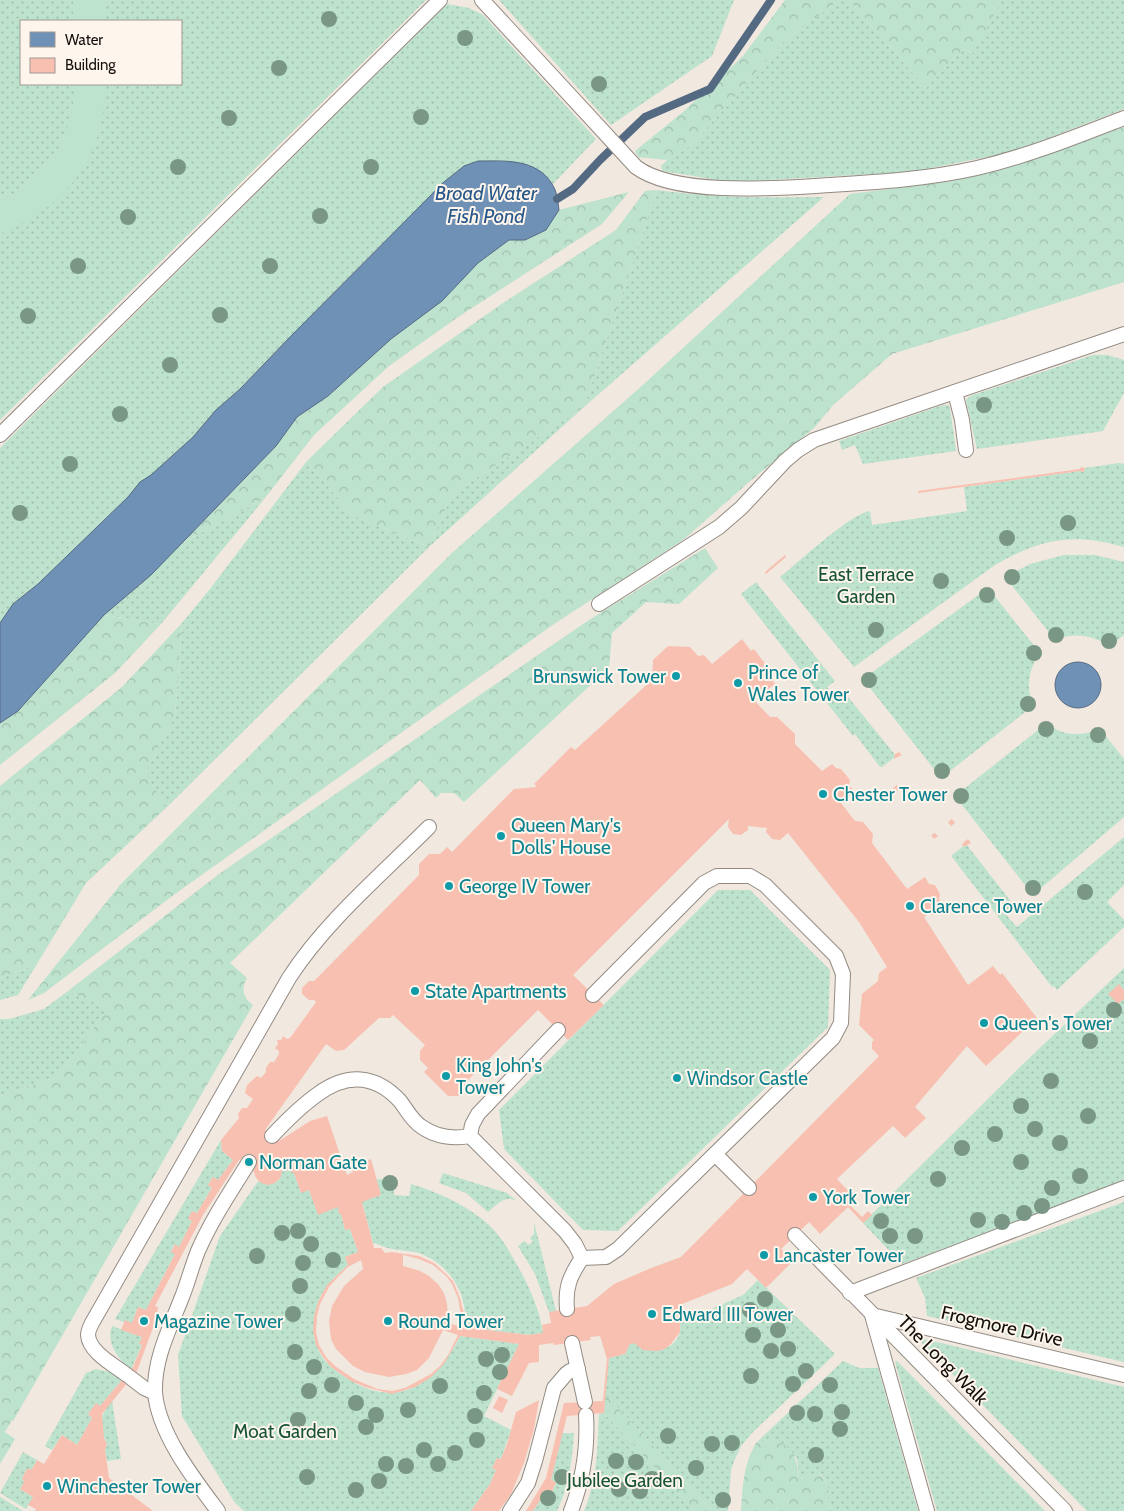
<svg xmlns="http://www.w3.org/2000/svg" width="1124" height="1511" font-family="Cabin,sans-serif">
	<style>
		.grass { fill: url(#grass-dots); fill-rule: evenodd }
		.forest { fill: url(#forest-crowns) }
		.pitch { fill: #bde2cd }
		.water { fill: #7091b6; stroke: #546a83 }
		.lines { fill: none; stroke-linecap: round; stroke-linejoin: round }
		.stream { stroke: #546a83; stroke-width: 8 }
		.building { fill: #f8c0b1; fill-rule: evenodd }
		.service-casing { stroke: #938b83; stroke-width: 16 }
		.service { stroke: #fff; stroke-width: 14 }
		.tree { fill: #799784 }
		.culture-dot { fill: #0f9aa8; stroke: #fef5ec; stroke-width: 2 }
		.labels { text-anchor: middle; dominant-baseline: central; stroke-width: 4; stroke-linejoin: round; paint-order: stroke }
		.park-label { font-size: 19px; fill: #175439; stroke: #fef5ec }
		.culture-label { font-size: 19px; fill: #0d838f; stroke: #fef5ec; text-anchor: start }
		.street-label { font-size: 19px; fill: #120f0c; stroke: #fef5ec }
		.water-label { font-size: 20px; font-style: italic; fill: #28588a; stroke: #fef5ec }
	</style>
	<defs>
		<pattern id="grass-dots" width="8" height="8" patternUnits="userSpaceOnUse" patternTransform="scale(1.25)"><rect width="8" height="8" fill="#bde2cd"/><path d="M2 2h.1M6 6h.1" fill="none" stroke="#a1c1af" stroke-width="1.8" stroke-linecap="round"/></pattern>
		<pattern id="forest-crowns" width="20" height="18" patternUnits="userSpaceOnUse" patternTransform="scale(1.25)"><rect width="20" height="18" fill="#bde2cd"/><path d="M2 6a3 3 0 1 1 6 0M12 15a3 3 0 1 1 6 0" fill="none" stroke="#a1c1af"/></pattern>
	</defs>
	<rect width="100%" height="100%" fill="#f1e8df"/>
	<!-- grass -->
	<g class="grass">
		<path d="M 0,0 L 426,0 L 0,420 ZM 21,21 L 181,21 L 181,84 L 21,84 Z"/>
		<polygon points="499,0 734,0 712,56 611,125"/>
		<polygon points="839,0 849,0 926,88 963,49 972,53 1002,0 1124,0 1124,109 1012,152 911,172 731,182 662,171 661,166 667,160 692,145 782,43"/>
		<polygon points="447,4 469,8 483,15 596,139 553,184 537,169 478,161 464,166 444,183 388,238 291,336 240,389 216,410 193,437 151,475 140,482 128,497 38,584 13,604 0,623 0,448"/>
		<path d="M 657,190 C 713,198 768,198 824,197 L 584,407 L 429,547 L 167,807 L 145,773 L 175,716 L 182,623 L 210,589 L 307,461 L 352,515 L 429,547 L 452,494 L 584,407 Z"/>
		<polygon points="1093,355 1108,355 1124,360 1124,393 1103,431 977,449 966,400 970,396"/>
		<polygon points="943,405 948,405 950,408 956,451 863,464 855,445 842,450 839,441"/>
		<path d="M 1119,463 L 1124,464 L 1124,547 C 1073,532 1040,539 995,565 L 854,667 L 780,577 C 799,562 850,514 870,511 L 872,525 L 967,511 L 964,487 L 1080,471 L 1084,472 L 1085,468 Z"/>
		<polygon points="265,498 161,624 104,615 151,575 180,544"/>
		<path d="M 1064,555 L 1095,555 L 1124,562 L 1124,635 L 1110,646 C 1092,635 1074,632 1055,640 L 1005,577 L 1030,564 Z"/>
		<polygon points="756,582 835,681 827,687 836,699 844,692 896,756 882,767 880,767 855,734 853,736 741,594"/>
		<path d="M 988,588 L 1040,653 C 1028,670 1026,687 1033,706 L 941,778 L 863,679 Z"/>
		<path d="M 1047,723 C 1062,737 1082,736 1100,729 L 1124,759 L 1124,817 L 1033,895 L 955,796 Z"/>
		<polygon points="1124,837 1124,885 1107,902 1124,920 1124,927 1057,990 1054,986 1052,987 952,857 952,855 966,844 1016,908 1007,916 1017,927"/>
		<polygon points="718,890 750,890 830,970 828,1027 618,1231 583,1230 504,1149 499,1110"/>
		<polygon points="37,964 18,995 0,1000 0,978"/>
		<polygon points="1124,968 1124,1181 902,1264 863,1223 1022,1065"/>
		<polygon points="68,991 108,1008 59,1076 0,1096 0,1019 9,1019 44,1009"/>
		<polygon points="221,1140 222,1151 233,1160 218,1180 213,1177 208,1185 212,1188 197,1213 192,1211 188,1219 192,1221 179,1247 174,1245 171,1252 175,1254 146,1310 138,1307 132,1323 124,1322 115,1319"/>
		<path d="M 282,1166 L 294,1173 L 301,1193 L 309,1190 L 318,1214 L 338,1207 L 339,1214 L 341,1214 L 345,1230 L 350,1229 L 358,1252 L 345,1257 L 348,1265 C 323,1287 313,1300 315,1334 C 316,1347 321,1359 332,1367 C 336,1371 342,1375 347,1378 C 397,1412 437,1383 460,1336 L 519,1344 L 484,1416 L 511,1430 L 501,1459 L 497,1458 L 492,1468 L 496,1470 L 490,1484 L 471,1511 L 244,1511 L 235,1503 L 182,1416 L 178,1355 L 220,1236 L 259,1180 C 273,1187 283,1183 282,1166 Z"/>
		<path d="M 443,1173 L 507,1193 L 517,1201 C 504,1195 498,1204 488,1212 L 466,1193 L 439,1183 Z"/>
		<path d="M 375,1179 L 394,1180 L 394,1195 L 409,1196 L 411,1184 C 440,1193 472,1207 494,1230 C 505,1242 513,1258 521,1272 C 531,1291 540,1312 543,1333 L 529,1335 L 465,1327 C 468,1294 451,1265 419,1253 C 409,1250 398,1251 388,1248 C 383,1247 379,1244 373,1243 L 362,1202 Z"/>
		<polygon points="1124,1202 1124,1362 927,1316 925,1298 916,1278"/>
		<polygon points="534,1222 556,1311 549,1312 535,1274 518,1246 525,1241 528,1245 533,1242 530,1238 534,1234"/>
		<path d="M 758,1280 L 835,1354 L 751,1434 L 741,1446 L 735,1459 L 731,1470 L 728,1511 L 712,1511 L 610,1399 L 605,1397 L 609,1358 L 625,1354 L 630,1344 L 634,1343 C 652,1359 684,1348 680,1323 L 743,1295 Z"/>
		<path d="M 112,1326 L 142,1337 L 139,1344 L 142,1345 L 131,1370 C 118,1358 106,1344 112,1326 Z"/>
		<polygon points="920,1338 1124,1387 1124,1511 1087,1511 919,1340"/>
		<polygon points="843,1361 859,1368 878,1368 918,1511 833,1511 828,1503 828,1485 821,1474 799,1478 797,1458 772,1441 756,1443"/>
		<polygon points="897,1361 1045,1511 937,1511 895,1362"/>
		<polygon points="96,1369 113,1373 123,1379 100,1406 88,1414 92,1418 77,1445 62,1435 52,1450 45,1446 86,1373"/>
		<path d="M 112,1401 L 121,1459 L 107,1461 L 105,1450 L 107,1444 C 98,1426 99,1416 112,1401 Z"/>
		<path d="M 604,1413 L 695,1511 L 584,1511 C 598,1479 597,1448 599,1414 Z"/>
		<path d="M 562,1433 L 574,1433 C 572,1461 569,1486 557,1511 L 533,1511 L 547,1490 L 552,1492 L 556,1483 L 551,1480 Z"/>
		<polygon points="23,1452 37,1460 32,1469 27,1469 22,1478 24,1482 20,1489 33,1497 26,1509 0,1493"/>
		<polygon points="0,1497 23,1511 0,1511"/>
	</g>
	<!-- forest -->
	<g class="forest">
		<polygon points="785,0 839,0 782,43 692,145 667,160 638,157 635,151 683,112 743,56"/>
		<polygon points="849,0 1002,0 973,53 963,49 926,88"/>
		<polygon points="1124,127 1124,282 892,354 833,405 814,428 749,482 683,540 554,624 175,894 44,993 28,1000 120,885 452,553 644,384 850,194 952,181 1016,165"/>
		<polygon points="657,190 584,407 452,494 429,547 352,515 307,461 383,387 503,303 616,230 645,191"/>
		<polygon points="629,192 602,224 458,317 389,366 314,435 265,498 180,544 276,446 297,417 328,396 391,339 444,298 478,263 509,240 525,240 546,230 559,210"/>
		<path d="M 705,548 L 718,568 L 679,604 L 646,602 L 612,633 L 609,668 L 464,802 L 454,793 L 441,793 L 436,798 L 420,780 L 230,963 L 247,978 C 240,989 244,999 253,1005 L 13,1421 L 12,1420 L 5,1432 L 15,1439 L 0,1464 L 0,1096 L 59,1076 L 108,1008 L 68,991 L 219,874 L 586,622 Z"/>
		<polygon points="104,615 161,624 115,673 0,765 0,723 18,711"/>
		<polygon points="182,623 175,716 145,773 167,807 86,883 37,964 0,978 0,786 122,687"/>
		<polygon points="605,1397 610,1399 712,1511 695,1511 604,1413"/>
		<path d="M 772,1441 C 795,1446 796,1457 799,1478 L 820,1474 L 828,1485 L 828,1503 L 833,1511 L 741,1511 C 743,1487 743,1465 756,1443 Z"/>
	</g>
	<!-- pitch -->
	<g class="pitch">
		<rect x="73" y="0" width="31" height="21"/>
		<path d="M 74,84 L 105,84 C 106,156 66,208 0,234 L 0,200 C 47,181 75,134 74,84 Z"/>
	</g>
	<!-- water -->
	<g class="water">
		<path d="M 478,161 C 504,161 536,158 552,184 C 557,191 558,202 559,210 L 546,230 L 525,240 L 509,240 L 478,263 L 442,301 L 391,339 L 328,396 L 297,417 L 276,446 L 151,575 L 104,615 L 18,711 L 0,723 L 0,623 L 13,604 L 38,584 L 128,497 L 140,482 L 151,475 L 193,437 L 216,410 L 240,389 L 291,336 L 444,182 L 464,166 Z"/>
		<circle cx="1078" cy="685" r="23"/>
	</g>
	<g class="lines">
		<!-- stream -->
		<polyline class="stream" points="557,199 573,189 600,160 645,117 710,89 771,0"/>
	</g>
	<!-- building -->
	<g class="building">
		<polygon points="1081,467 1085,468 1084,472 1080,471 918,493 918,491 1080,469"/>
		<polygon points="785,555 786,557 766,574 765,572"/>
		<path d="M 742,639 L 751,651 L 754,649 L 770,670 L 767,672 L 775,684 L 754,700 L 770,717 L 777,717 L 795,734 L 795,744 L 822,771 L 832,764 L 836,768 L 841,769 L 850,780 L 849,785 L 855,792 L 841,803 L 855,821 L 863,822 L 873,834 L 872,843 L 907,889 L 925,877 L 929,884 L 935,885 L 940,894 L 939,899 L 942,905 L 937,908 L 937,912 L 933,915 L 930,913 L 924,917 L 968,985 L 993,966 L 1000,975 L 1002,973 L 1037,1018 L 986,1066 L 967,1046 L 915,1107 L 926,1118 L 905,1138 L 893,1126 L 837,1179 L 856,1199 L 850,1205 L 862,1217 L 868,1211 L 872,1215 L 863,1223 L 848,1207 L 820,1234 L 809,1222 L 781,1249 L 793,1261 L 766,1288 L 747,1269 L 732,1284 L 682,1304 L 683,1307 L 675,1310 L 680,1323 L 680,1332 L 671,1344 L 665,1349 L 658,1351 L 643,1350 L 634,1343 L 630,1344 L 625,1354 L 609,1358 L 604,1413 L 567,1416 L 551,1480 L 556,1482 L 552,1492 L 547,1490 L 533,1511 L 526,1511 L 546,1478 L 564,1403 L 603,1401 L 607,1359 L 600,1336 L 590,1337 L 591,1340 L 554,1345 L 553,1343 L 539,1345 L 539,1362 L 529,1363 L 512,1396 L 497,1389 L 519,1344 L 460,1336 L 444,1364 L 430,1378 L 415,1387 L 392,1394 L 365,1387 L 351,1381 L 331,1367 L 323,1357 L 316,1345 L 313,1331 L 314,1316 L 318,1302 L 327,1285 L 348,1265 L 345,1257 L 358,1252 L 350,1229 L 345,1230 L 341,1214 L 339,1214 L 338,1207 L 318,1215 L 309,1190 L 301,1193 L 294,1173 L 282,1166 L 281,1177 L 275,1183 L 268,1185 L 261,1183 L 256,1178 L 253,1170 L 254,1166 L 244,1158 L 239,1160 L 203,1215 L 155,1306 L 158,1307 L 157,1317 L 137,1371 L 102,1414 L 104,1438 L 107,1444 L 105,1450 L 109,1478 L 153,1511 L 35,1511 L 36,1509 L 28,1505 L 33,1497 L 20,1489 L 24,1482 L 22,1478 L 27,1469 L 32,1469 L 37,1460 L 44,1464 L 62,1435 L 77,1445 L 92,1418 L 88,1414 L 96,1403 L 100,1406 L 133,1367 L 142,1345 L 139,1344 L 142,1337 L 121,1330 L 125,1320 L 132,1323 L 138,1307 L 146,1310 L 175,1254 L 171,1252 L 175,1244 L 179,1247 L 192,1221 L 188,1219 L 192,1211 L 197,1213 L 212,1188 L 208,1185 L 213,1177 L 218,1180 L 233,1160 L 222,1151 L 221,1140 L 239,1118 L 238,1114 L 242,1108 L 247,1108 L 253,1099 L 245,1093 L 247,1085 L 257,1076 L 261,1078 L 266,1072 L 266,1068 L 270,1062 L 274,1062 L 279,1054 L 279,1051 L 275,1048 L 278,1044 L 277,1040 L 281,1040 L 283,1036 L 287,1039 L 290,1038 L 316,1002 L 314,1000 L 309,1000 L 302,994 L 302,988 L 309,981 L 314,981 L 419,875 L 419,864 L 429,854 L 440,854 L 447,847 L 452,852 L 514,789 L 537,787 L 534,784 L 571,747 L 575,750 L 652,680 L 653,660 L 668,646 L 690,647 L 698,656 L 704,655 L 712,664 ZM 729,819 L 728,827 L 733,834 L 741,835 L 748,830 L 748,826 L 767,828 L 766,832 L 772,839 L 780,840 L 788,833 L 859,922 L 887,967 L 879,973 L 878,981 L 862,994 L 859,1025 L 874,1040 L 872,1042 L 872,1049 L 879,1056 L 681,1257 L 651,1268 L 614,1284 L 587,1306 L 549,1312 L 551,1323 L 542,1325 L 543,1333 L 529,1335 L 462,1327 L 464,1314 L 460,1298 L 453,1281 L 446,1274 L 434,1263 L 419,1256 L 392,1252 L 385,1253 L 381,1248 L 374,1248 L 362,1202 L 381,1195 L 371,1159 L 351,1167 L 353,1172 L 347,1175 L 327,1116 L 310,1121 L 279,1141 L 265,1130 L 326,1044 L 336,1051 L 344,1050 L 379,1018 L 390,1018 L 393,1015 L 425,1045 L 420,1051 L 420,1060 L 428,1068 L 424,1072 L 448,1096 L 460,1096 L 468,1087 L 468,1080 L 538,1010 L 568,1040 L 604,1005 L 573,975 ZM 403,1255 L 419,1259 L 433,1265 L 446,1276 L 452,1284 L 458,1298 L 461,1315 L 460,1327 L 447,1322 L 448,1315 L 447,1304 L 444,1293 L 438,1284 L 429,1276 L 420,1271 L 403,1266 ZM 361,1260 L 363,1269 L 344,1286 L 332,1306 L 329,1321 L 331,1339 L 336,1349 L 353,1366 L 365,1372 L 389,1377 L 406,1374 L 417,1370 L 429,1358 L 443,1330 L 458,1335 L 448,1355 L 440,1366 L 431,1374 L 405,1388 L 392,1391 L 377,1389 L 354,1379 L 335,1366 L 326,1357 L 319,1345 L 316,1332 L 317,1316 L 320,1304 L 329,1287 L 338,1277 L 348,1267 Z"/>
		<polygon points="899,752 902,755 894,759 895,754"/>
		<polygon points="897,785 900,789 896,792 893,788"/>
		<polygon points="952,819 955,823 951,826 948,822"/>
		<polygon points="935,833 938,836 934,839 931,835"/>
		<polygon points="968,839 971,843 963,847 962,845 964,842"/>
		<polygon points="1119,984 1124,990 1124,999 1118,1004 1108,994"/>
		<polygon points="499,1396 508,1400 502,1413 493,1408"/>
		<polygon points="539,1400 534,1429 524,1463 511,1494 499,1511 471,1511 490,1484 496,1470 492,1468 497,1458 501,1459 507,1444 516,1412"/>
	</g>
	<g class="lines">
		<!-- service casing -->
		<g class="service-casing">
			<g id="service">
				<path d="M 482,0 L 636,167 C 676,197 780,188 830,185 C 879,182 928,179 977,168 C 1028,156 1075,137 1124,118"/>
				<polyline points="955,392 962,420 966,450"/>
				<polyline points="0,435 440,0"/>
				<polyline points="599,604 719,527 741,508 785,461 798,450 814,440 1124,334"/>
				<polyline points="558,1030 478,1114 472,1125 470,1136 565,1231 575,1244 582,1258 606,1257 618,1249 833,1038 841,1023 843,974 836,956 765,885 750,876 717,876 704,883 593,995"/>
				<path d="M 272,1136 C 286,1121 301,1106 318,1094 C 347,1073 375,1074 400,1101 C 407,1110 412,1121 422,1127 C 436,1137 454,1139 470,1136"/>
				<polyline points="715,1154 749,1188"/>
				<polyline points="795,1235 1065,1511"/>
				<polyline points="850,1293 1124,1188"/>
				<path d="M 567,1309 C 565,1287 570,1276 582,1258"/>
				<polyline points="572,1343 585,1402"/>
				<path d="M 127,1375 C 114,1365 89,1352 88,1335 C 88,1331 90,1327 92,1323 L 289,978 C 325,922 382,874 429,827"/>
				<polyline points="131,1378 144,1388 155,1393"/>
				<path d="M 218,1511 C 194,1479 158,1433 155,1392 C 154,1358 170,1328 182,1297 C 188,1282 192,1266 198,1251 C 212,1219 231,1191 249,1162"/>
				<polyline points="510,1511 528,1483 535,1461 554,1388 566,1374 570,1371 578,1369"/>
				<path d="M 571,1511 C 583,1480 588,1448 586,1415"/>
				<polyline points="927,1511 872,1315 1124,1375"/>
			</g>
		</g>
		<!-- service -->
		<use href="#service" class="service"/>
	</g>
	<!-- trees -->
	<g class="tree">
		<circle cx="329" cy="19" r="8"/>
		<circle cx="465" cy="38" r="8"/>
		<circle cx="279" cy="68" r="8"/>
		<circle cx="599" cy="84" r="8"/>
		<circle cx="421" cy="117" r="8"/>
		<circle cx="229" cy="118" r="8"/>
		<circle cx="178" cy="167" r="8"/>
		<circle cx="371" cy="167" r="8"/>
		<circle cx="320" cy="216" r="8"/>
		<circle cx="128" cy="217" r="8"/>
		<circle cx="78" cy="266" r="8"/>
		<circle cx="270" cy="266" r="8"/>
		<circle cx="220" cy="315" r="8"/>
		<circle cx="28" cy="316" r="8"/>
		<circle cx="170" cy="365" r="8"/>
		<circle cx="984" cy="405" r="8"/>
		<circle cx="120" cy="414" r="8"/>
		<circle cx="70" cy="464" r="8"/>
		<circle cx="20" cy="513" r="8"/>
		<circle cx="1068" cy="523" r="8"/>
		<circle cx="1007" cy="538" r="8"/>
		<circle cx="1012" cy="577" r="8"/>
		<circle cx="941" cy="581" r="8"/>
		<circle cx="987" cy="595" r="8"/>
		<circle cx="876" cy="630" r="8"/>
		<circle cx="1056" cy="635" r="8"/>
		<circle cx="1109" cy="641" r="8"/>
		<circle cx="1034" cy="653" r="8"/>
		<circle cx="869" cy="680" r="8"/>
		<circle cx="1028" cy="704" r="8"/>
		<circle cx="1046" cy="729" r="8"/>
		<circle cx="1098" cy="735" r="8"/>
		<circle cx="942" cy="771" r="8"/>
		<circle cx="961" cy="796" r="8"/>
		<circle cx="1033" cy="888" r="8"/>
		<circle cx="1085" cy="892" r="8"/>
		<circle cx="1114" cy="1010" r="8"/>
		<circle cx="1090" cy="1041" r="8"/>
		<circle cx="1051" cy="1081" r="8"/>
		<circle cx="1021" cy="1106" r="8"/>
		<circle cx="1088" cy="1116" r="8"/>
		<circle cx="1035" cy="1129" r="8"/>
		<circle cx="995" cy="1134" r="8"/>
		<circle cx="1060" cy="1143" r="8"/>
		<circle cx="962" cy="1148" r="8"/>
		<circle cx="1021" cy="1162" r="8"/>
		<circle cx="1080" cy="1176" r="8"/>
		<circle cx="938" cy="1179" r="8"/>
		<circle cx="390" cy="1183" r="8"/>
		<circle cx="1052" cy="1188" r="8"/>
		<circle cx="1042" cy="1206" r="8"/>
		<circle cx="1024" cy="1213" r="8"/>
		<circle cx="978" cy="1220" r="8"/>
		<circle cx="881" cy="1221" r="8"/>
		<circle cx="1002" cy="1222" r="8"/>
		<circle cx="298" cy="1231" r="8"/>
		<circle cx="282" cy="1233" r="8"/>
		<circle cx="890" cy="1236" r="8"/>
		<circle cx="915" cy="1236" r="8"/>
		<circle cx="311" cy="1244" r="8"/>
		<circle cx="257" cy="1256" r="8"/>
		<circle cx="333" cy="1260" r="8"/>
		<circle cx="303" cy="1263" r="8"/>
		<circle cx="300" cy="1286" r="8"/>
		<circle cx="765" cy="1299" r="8"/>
		<circle cx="750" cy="1310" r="8"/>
		<circle cx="293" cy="1314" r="8"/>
		<circle cx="778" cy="1330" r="8"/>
		<circle cx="753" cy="1335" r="8"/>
		<circle cx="788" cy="1349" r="8"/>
		<circle cx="771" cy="1351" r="8"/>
		<circle cx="295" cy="1352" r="8"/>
		<circle cx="502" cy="1355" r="8"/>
		<circle cx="486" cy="1359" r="8"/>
		<circle cx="314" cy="1367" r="8"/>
		<circle cx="806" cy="1371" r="8"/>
		<circle cx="500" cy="1372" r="8"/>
		<circle cx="751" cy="1376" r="8"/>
		<circle cx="793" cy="1384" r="8"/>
		<circle cx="332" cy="1385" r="8"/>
		<circle cx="830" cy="1385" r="8"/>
		<circle cx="440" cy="1386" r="8"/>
		<circle cx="309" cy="1391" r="8"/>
		<circle cx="484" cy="1393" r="8"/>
		<circle cx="356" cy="1403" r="8"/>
		<circle cx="408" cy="1410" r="8"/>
		<circle cx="842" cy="1412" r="8"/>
		<circle cx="797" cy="1413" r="8"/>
		<circle cx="815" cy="1414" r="8"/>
		<circle cx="376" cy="1415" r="8"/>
		<circle cx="475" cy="1416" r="8"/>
		<circle cx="298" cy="1420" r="8"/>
		<circle cx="366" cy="1427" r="8"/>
		<circle cx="840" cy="1429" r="8"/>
		<circle cx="668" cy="1436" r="8"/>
		<circle cx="477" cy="1440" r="8"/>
		<circle cx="732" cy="1443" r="8"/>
		<circle cx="712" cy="1444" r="8"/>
		<circle cx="424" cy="1450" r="8"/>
		<circle cx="455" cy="1453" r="8"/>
		<circle cx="816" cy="1455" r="8"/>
		<circle cx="616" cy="1461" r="8"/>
		<circle cx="636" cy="1462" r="8"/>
		<circle cx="386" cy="1464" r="8"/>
		<circle cx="438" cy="1464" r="8"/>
		<circle cx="406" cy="1466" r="8"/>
		<circle cx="696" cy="1468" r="8"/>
		<circle cx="307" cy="1477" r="8"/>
		<circle cx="562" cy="1477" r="8"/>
		<circle cx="652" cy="1479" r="8"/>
		<circle cx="379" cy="1481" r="8"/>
		<circle cx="619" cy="1489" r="8"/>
		<circle cx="356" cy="1490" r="8"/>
		<circle cx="640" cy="1491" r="8"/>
		<circle cx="548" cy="1498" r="8"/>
		<circle cx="723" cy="1500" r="8"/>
	</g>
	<!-- markers -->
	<g class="culture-dot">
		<circle cx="676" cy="676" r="5"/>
		<circle cx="738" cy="683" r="5"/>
		<circle cx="823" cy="794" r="5"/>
		<circle cx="501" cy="836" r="5"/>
		<circle cx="449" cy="886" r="5"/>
		<circle cx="910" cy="906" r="5"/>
		<circle cx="415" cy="991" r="5"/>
		<circle cx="984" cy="1023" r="5"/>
		<circle cx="446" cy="1076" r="5"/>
		<circle cx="677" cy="1078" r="5"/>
		<circle cx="249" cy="1162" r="5"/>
		<circle cx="813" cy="1197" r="5"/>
		<circle cx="764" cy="1255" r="5"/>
		<circle cx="652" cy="1314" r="5"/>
		<circle cx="144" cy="1321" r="5"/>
		<circle cx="388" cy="1321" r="5"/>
		<circle cx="47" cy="1486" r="5"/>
	</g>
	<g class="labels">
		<!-- park labels -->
		<g class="park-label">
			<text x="866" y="574">East Terrace<tspan x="866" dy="22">Garden</tspan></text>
			<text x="285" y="1431">Moat Garden</text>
			<text x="625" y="1480">Jubilee Garden</text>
		</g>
		<!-- culture labels -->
		<g class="culture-label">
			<text x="748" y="672">Prince of<tspan x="748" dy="22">Wales Tower</tspan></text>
			<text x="666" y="676" text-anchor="end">Brunswick Tower</text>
			<text x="833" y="794">Chester Tower</text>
			<text x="511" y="825">Queen Mary's<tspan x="511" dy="22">Dolls' House</tspan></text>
			<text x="459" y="886">George IV Tower</text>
			<text x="920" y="906">Clarence Tower</text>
			<text x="425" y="991">State Apartments</text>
			<text x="994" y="1023">Queen's Tower</text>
			<text x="456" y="1065">King John's<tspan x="456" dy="22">Tower</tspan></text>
			<text x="687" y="1078">Windsor Castle</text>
			<text x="259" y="1162">Norman Gate</text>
			<text x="823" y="1197">York Tower</text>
			<text x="774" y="1255">Lancaster Tower</text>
			<text x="662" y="1314">Edward III Tower</text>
			<text x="154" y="1321">Magazine Tower</text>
			<text x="398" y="1321">Round Tower</text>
			<text x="57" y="1486">Winchester Tower</text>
		</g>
		<!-- street labels -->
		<g class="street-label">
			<text transform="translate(1002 1326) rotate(13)">Frogmore Drive</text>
			<text transform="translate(943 1360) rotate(45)">The Long Walk</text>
		</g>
		<!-- water labels -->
		<g class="water-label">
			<text x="486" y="193">Broad Water<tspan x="486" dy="23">Fish Pond</tspan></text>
		</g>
	</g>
	<!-- legend -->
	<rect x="20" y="20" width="162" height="65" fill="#fef5ec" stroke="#a09992"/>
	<rect x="30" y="32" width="25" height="15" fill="#7091b6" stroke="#a09992"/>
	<text x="65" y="45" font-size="15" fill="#120f0c">Water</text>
	<rect x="30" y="58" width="25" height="15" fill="#f8c0b1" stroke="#a09992"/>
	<text x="65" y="70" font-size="15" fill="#120f0c">Building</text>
</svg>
